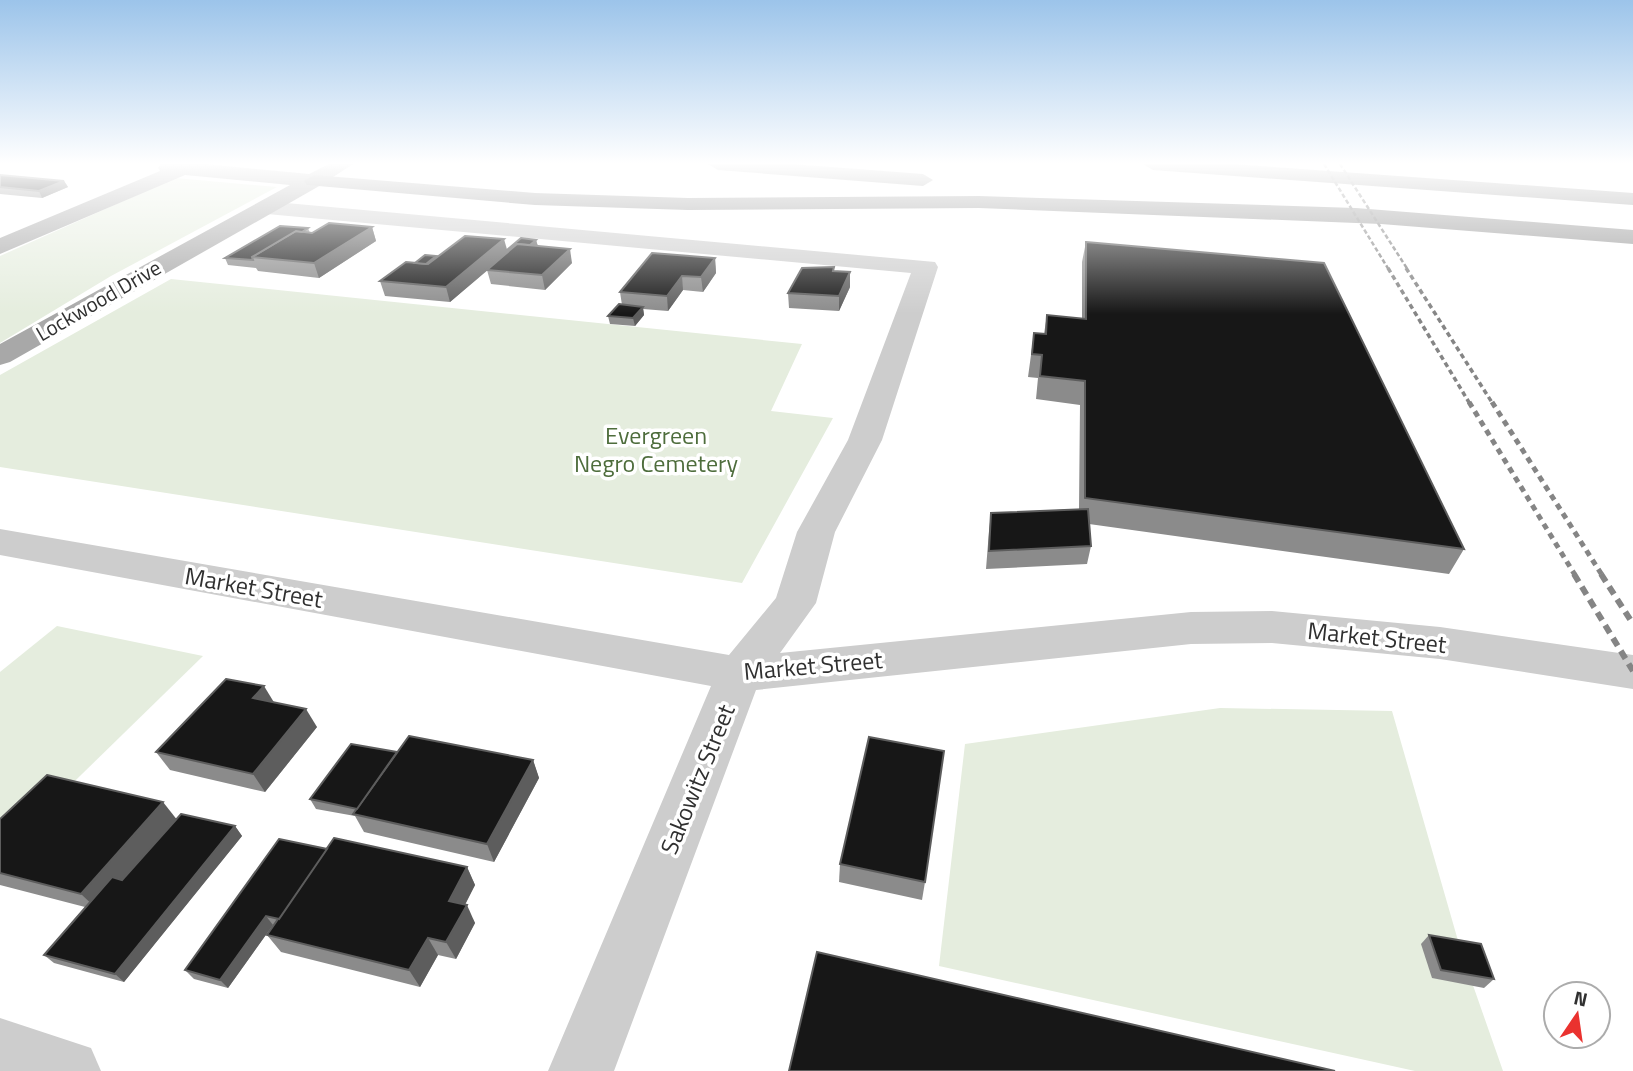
<svg xmlns="http://www.w3.org/2000/svg" width="1633" height="1071" font-family="'Titillium Web',sans-serif">
	<style>
		.green { fill: #e5edde }
		.lines { fill: none; stroke-linecap: round; stroke-linejoin: round }
		.minor { fill: #cdcdcd; fill-rule: evenodd }
		.major { fill: #a8a8a8; fill-rule: evenodd }
		.highway { fill: #979797; fill-rule: evenodd }
		.rail-far3 { stroke: #858585; stroke-width: 2.5; stroke-dasharray: 4.5 2.5; stroke-linecap: butt }
		.rail-far2 { stroke: #858585; stroke-width: 3.5; stroke-dasharray: 5 3.5; stroke-linecap: butt }
		.rail-far1 { stroke: #858585; stroke-width: 5; stroke-dasharray: 6 5; stroke-linecap: butt }
		.rail { stroke: #858585; stroke-width: 6; stroke-dasharray: 9 6; stroke-linecap: butt }
		.wall { fill: #8b8b8b }
		.shaded-wall { fill: #5d5d5d }
		.building { fill: #171717; stroke: #5d5d5d; stroke-width: 2 }
		.labels { text-anchor: middle; dominant-baseline: central; stroke-width: 7; stroke-linejoin: round; paint-order: stroke }
		.far-street-label { font-size: 21px; fill: #303030; stroke: #fff }
		.park-label { font-size: 24px; fill: #4e6d3c; stroke: #fff }
		.street-label { font-size: 24px; fill: #303030; stroke: #fff }
	</style>
	<rect width="100%" height="100%" fill="#fff"/>
	<!-- green -->
	<g class="green">
		<polygon points="175,178 277,187 111,276 0,343 0,256"/>
		<polygon points="171,279 802,344 771,411 833,418 742,583 0,467 0,375"/>
		<polygon points="57,626 203,656 0,854 0,672"/>
		<polygon points="1220,708 1392,711 1461,951 1503,1071 1415,1071 939,966 965,744"/>
	</g>
	<g class="lines">
		<!-- minor -->
		<g class="minor">
			<polygon points="264,201 935,262 938,267 882,440 835,532 816,603 780,653 1191,612 1272,611 1440,627 1633,655 1633,689 1440,659 1272,643 1191,644 756,690 614,1071 548,1071 711,686 0,555 0,529 729,655 776,598 797,532 848,440 911,273 256,213 253,208"/>
			<polygon points="0,1018 91,1048 101,1071 0,1071"/>
		</g>
		<!-- major -->
		<polygon class="major" points="161,164 205,164 309,174 329,164 353,164 321,185 10,362 0,365 0,344 290,185 185,175 0,254 0,238 160,171 158,168"/>
		<!-- highway -->
		<g class="highway">
			<polygon points="708,164 792,164 923,174 933,180 923,186 718,170"/>
			<polygon points="1143,164 1233,164 1633,193 1633,205 1153,170"/>
			<polygon points="314,175 535,193 688,198 979,196 1356,208 1633,230 1633,244 1381,224 979,208 688,210 535,205 307,185 304,181"/>
		</g>
		<!-- rail-far3 -->
		<g class="rail-far3">
			<polyline points="1324,164 1389,270"/>
			<polyline points="1340,164 1408,270"/>
		</g>
		<!-- rail-far2 -->
		<g class="rail-far2">
			<polyline points="1388,268 1470,404"/>
			<polyline points="1406,268 1493,404"/>
		</g>
		<!-- rail-far1 -->
		<g class="rail-far1">
			<polyline points="1469,402 1575,575"/>
			<polyline points="1492,402 1602,575"/>
		</g>
		<!-- rail -->
		<g class="rail">
			<polyline points="1574,574 1633,671"/>
			<polyline points="1601,574 1633,624"/>
		</g>
	</g>
	<!-- wall -->
	<g class="wall">
		<polygon points="0,175 64,181 68,187 42,198 0,194"/>
		<polygon points="372,227 376,241 319,278 258,271 256,268 228,265 225,258 308,228 310,233"/>
		<polygon points="536,240 538,246 572,263 545,290 491,284 487,270 450,302 385,296 380,281 415,263 436,256 437,258 508,253 507,250"/>
		<polygon points="1086,242 1464,549 1449,574 1089,524 1091,546 1087,564 986,569 989,531 991,513 1079,509 1080,405 1036,399 1038,378 1028,377 1034,333 1044,334 1047,315 1082,319 1082,262"/>
		<polygon points="715,258 716,273 703,292 683,290 668,311 643,309 644,315 635,326 610,324 608,316 622,305 620,292"/>
		<polygon points="834,267 834,271 850,287 839,311 789,308 788,293"/>
		<polygon points="274,703 317,727 265,792 170,770 156,752"/>
		<polygon points="397,752 533,760 539,778 494,862 364,832 355,816 316,809 310,799"/>
		<polygon points="176,818 235,826 242,836 124,982 54,963 44,955 85,907 0,885 0,819"/>
		<polygon points="327,849 467,867 475,885 465,905 475,923 456,959 438,955 420,987 281,952 267,935 274,925 273,925 228,988 194,979 185,970"/>
		<polygon points="840,864 925,882 922,900 839,882"/>
		<polygon points="1429,935 1494,979 1484,988 1432,978 1421,944"/>
	</g>
	<!-- shaded-wall -->
	<g class="shaded-wall">
		<polygon points="64,181 68,187 42,198 39,191"/>
		<polygon points="372,227 376,241 319,278 314,263"/>
		<polygon points="504,239 508,253 450,302 446,287"/>
		<polygon points="536,240 538,247 523,252"/>
		<polygon points="570,249 572,263 545,290 542,275"/>
		<polygon points="715,258 716,273 703,292 701,277"/>
		<polygon points="850,272 850,287 839,311 839,296"/>
		<polygon points="682,276 683,290 668,311 667,296"/>
		<polygon points="643,307 644,315 635,326 633,318"/>
		<polygon points="264,686 275,704 253,698"/>
		<polygon points="306,709 317,727 265,792 253,774"/>
		<polygon points="533,760 539,778 494,862 487,844"/>
		<polygon points="163,802 178,821 99,911 81,894"/>
		<polygon points="235,826 242,836 124,982 115,974"/>
		<polygon points="467,867 475,885 458,918 449,901"/>
		<polygon points="467,905 475,923 456,959 446,942"/>
		<polygon points="266,916 273,925 228,988 220,980"/>
		<polygon points="428,938 438,955 420,987 409,970"/>
	</g>
	<!-- building -->
	<g class="building">
		<polygon points="0,175 64,181 39,191 0,187"/>
		<polygon points="329,223 372,227 314,263 252,257 296,231 312,233"/>
		<polygon points="280,226 308,228 302,232 296,231 252,257 253,260 225,258"/>
		<polygon points="465,236 504,239 446,287 380,281 406,262 428,264"/>
		<polygon points="521,238 536,240 530,245 517,244 510,250 507,250"/>
		<polygon points="1086,242 1324,263 1464,549 1085,498 1085,381 1040,376 1042,355 1032,354 1034,333 1046,334 1047,315 1086,319"/>
		<polygon points="517,244 570,249 542,275 487,270"/>
		<polygon points="652,253 715,258 701,277 682,276 667,296 620,292"/>
		<polygon points="425,255 436,256 426,264 415,263"/>
		<polygon points="834,267 833,271 850,272 839,296 788,293 802,268"/>
		<polygon points="619,304 643,307 633,318 608,316"/>
		<polygon points="1088,509 1091,546 989,551 991,513"/>
		<polygon points="226,679 264,686 253,698 306,709 253,774 156,752"/>
		<polygon points="409,736 533,760 487,844 353,814"/>
		<polygon points="869,737 944,751 925,882 840,864"/>
		<polygon points="351,744 397,752 357,809 310,799"/>
		<polygon points="47,775 163,802 81,894 0,873 0,819"/>
		<polygon points="181,814 235,826 115,974 44,955 112,877 122,880"/>
		<polygon points="334,838 467,867 449,901 467,905 446,942 428,938 409,970 267,935"/>
		<polygon points="279,839 327,849 279,919 266,916 220,980 185,970"/>
		<polygon points="1429,935 1481,944 1494,979 1441,970"/>
		<polygon points="817,952 1335,1071 789,1071"/>
	</g>
	<!-- sky -->
	<linearGradient id="sky" x2="0" y2="1"><stop stop-color="#9cc4ea"/><stop offset="0.52" stop-color="#fff"/><stop offset="1" stop-color="#fff" stop-opacity="0"/></linearGradient>
	<rect width="1633" height="314" fill="url(#sky)"/>
	<g class="labels">
		<!-- far-street labels -->
		<g class="far-street-label">
			<text transform="translate(98 300) rotate(-30)">Lockwood Drive</text>
		</g>
		<!-- park labels -->
		<g class="park-label">
			<text x="656" y="435">Evergreen<tspan x="656" dy="28">Negro Cemetery</tspan></text>
		</g>
		<!-- street labels -->
		<g class="street-label">
			<text transform="translate(254 587) rotate(10)">Market Street</text>
			<text transform="translate(1377 637) rotate(6)">Market Street</text>
			<text transform="translate(813 665) rotate(-5)">Market Street</text>
			<text transform="translate(697 779) rotate(-68)">Sakowitz Street</text>
		</g>
	</g>
	<!-- north arrow -->
	<g transform="translate(1577 1015) rotate(13)"><circle r="33" fill="#ffffff" stroke="#acacac" stroke-width="2"/>
	<path d="M0-5L12 26L0 18L-12 26Z" fill="#ea322f"/>
	<text y="-10" font-size="19" font-weight="bold" text-anchor="middle" fill="#303030">N</text>
	</g>
</svg>
